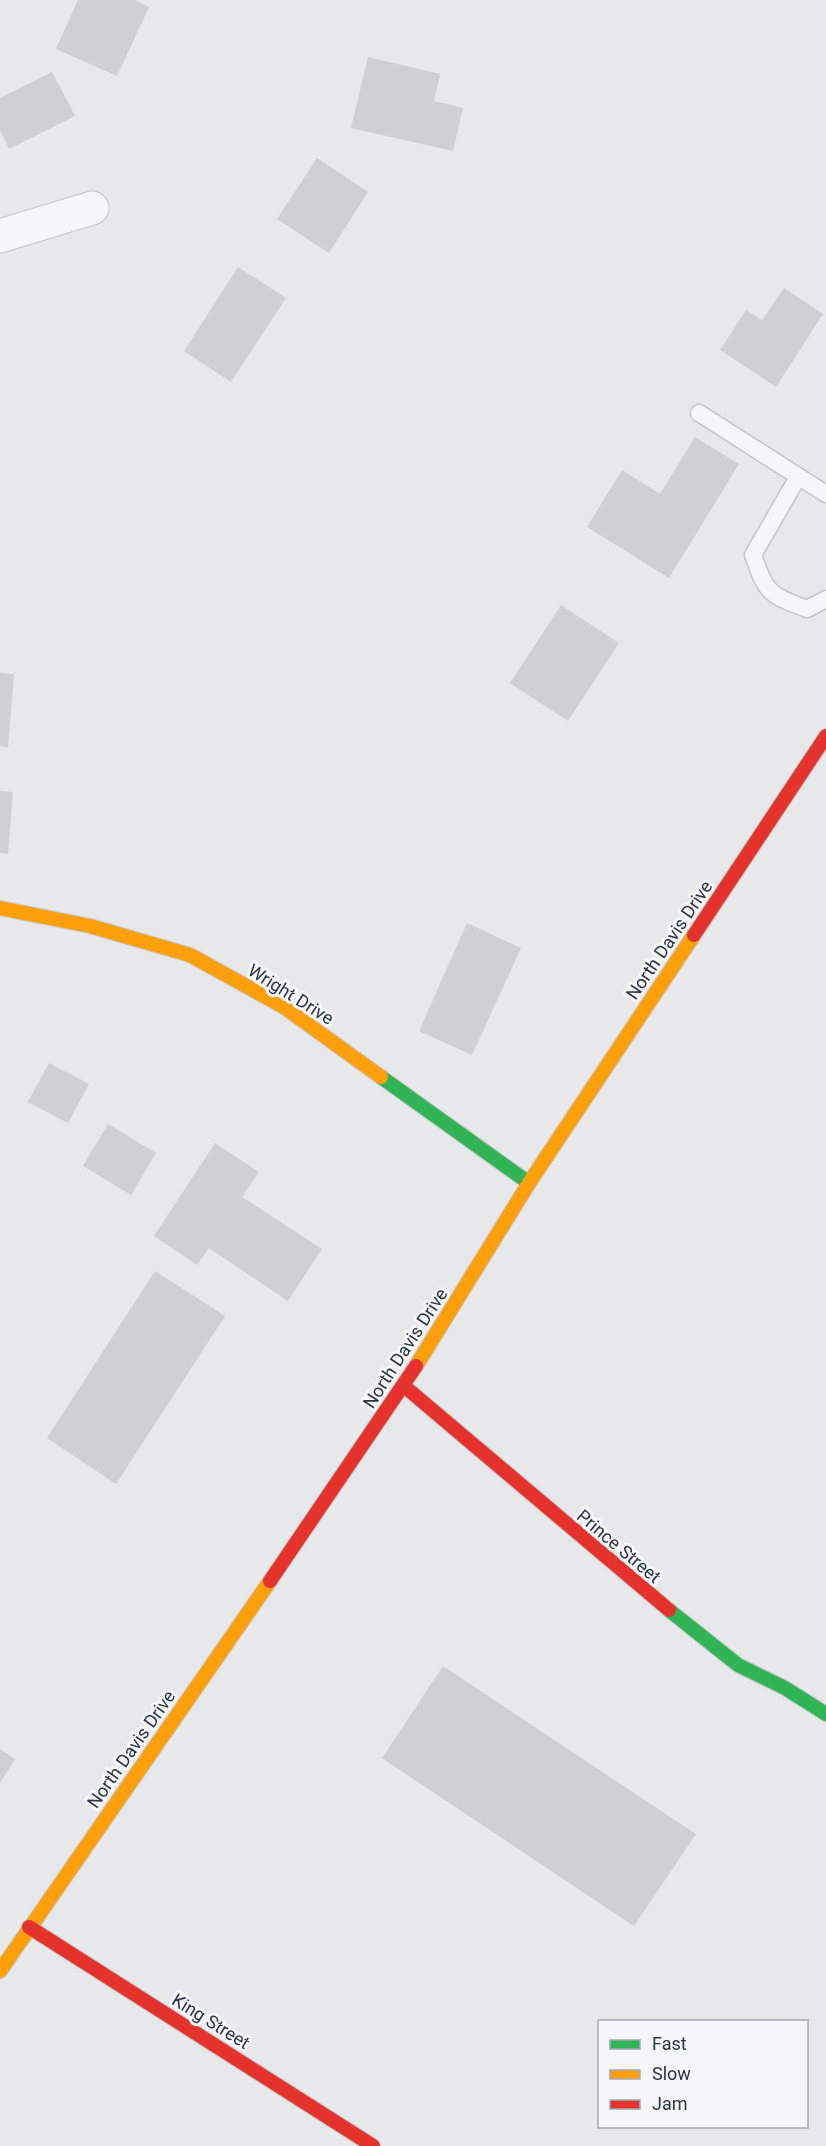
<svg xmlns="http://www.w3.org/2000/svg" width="826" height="2146" font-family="Roboto,sans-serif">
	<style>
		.building { fill: #ced0d3 }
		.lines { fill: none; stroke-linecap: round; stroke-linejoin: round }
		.lane-casing { stroke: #c4c6c8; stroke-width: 19 }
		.street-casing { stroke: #c4c6c8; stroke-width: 35 }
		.fast-casing { stroke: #c4c6c8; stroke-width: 16 }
		.slow-casing { stroke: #c4c6c8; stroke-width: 16 }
		.jam-casing { stroke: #c4c6c8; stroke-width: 16 }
		.lane { stroke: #f5f6f7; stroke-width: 16 }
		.street { stroke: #f5f6f7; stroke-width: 33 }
		.fast { stroke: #30b455; stroke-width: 14 }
		.slow { stroke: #ff9f0a; stroke-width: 14 }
		.jam { stroke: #e5322d; stroke-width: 14 }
		.labels { text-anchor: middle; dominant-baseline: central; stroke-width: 6; stroke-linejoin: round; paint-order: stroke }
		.street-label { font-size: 18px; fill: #2b3445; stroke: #f4f6f9 }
	</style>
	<rect width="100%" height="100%" fill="#e6e8ea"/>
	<!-- building -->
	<g class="building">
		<polygon points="78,0 135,0 149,7 117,76 56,49"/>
		<polygon points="368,57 440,74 434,101 463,108 453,151 351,128"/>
		<polygon points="52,72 75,116 9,149 0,130 0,98"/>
		<polygon points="317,158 368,192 329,253 277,219"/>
		<polygon points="238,267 286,298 231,382 184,351"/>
		<polygon points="784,288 823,314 776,387 720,350 746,310 762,320"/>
		<polygon points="695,437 739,464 669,578 587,527 622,470 660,494"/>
		<polygon points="561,605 619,643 568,721 510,683"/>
		<polygon points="0,673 14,674 8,747 0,746"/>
		<polygon points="0,791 13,792 8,854 0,853"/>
		<polygon points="467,923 521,948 472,1055 419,1031"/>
		<polygon points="49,1063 89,1084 68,1123 28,1102"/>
		<polygon points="108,1124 156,1153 131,1195 83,1166"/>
		<polygon points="215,1143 259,1172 242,1197 322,1249 288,1301 209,1248 197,1265 154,1236"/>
		<polygon points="155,1271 225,1316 116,1484 47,1438"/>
		<polygon points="443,1666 696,1834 634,1926 382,1758"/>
		<polygon points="0,1749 15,1759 0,1783"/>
	</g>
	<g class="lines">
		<!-- lane casing -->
		<g class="lane-casing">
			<g id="lane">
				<polyline points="699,413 826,494"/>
				<path d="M 798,477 L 753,555 C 767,594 768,594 807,609 L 826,599"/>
			</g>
		</g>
		<!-- street casing -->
		<g class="street-casing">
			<polyline id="street" points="0,236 92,208"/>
		</g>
		<!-- fast casing -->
		<g class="fast-casing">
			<g id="fast">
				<polyline points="381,1077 529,1183"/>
				<polyline points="669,1610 738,1665 785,1688 826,1714"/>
			</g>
		</g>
		<!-- slow casing -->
		<g class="slow-casing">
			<g id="slow">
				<polyline points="0,908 90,926 190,955 284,1007 381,1077"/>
				<polyline points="416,1366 529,1183 694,935"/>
				<polyline points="0,1971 270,1581"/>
			</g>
		</g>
		<!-- jam casing -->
		<g class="jam-casing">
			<g id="jam">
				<polyline points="694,935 826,736"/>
				<polyline points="404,1386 669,1610"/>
				<polyline points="270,1581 416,1366"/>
				<polyline points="29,1927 373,2146"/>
			</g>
		</g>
		<!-- lane -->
		<use href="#lane" class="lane"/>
		<!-- street -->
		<use href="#street" class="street"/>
		<!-- fast -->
		<use href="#fast" class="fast"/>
		<!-- slow -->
		<use href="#slow" class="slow"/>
		<!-- jam -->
		<use href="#jam" class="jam"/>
	</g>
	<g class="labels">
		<!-- street labels -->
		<g class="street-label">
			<text transform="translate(669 940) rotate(-56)">North Davis Drive</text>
			<text transform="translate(291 994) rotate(32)">Wright Drive</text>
			<text transform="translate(405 1348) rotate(-57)">North Davis Drive</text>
			<text transform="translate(619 1546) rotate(40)">Prince Street</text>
			<text transform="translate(131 1749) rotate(-55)">North Davis Drive</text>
			<text transform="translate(211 2021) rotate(32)">King Street</text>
		</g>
	</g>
	<!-- legend -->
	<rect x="598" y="2020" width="210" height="108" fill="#f4f6f9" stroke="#a4a8b1" stroke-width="1.5"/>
	<rect x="610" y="2040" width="30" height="9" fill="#30b455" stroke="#a4a8b1" stroke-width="1.5"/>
	<text x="652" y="2050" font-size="18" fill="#2b3445">Fast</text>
	<rect x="610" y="2070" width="30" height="9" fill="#ff9f0a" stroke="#a4a8b1" stroke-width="1.5"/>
	<text x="652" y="2080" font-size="18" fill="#2b3445">Slow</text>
	<rect x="610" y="2100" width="30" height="9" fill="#e5322d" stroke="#a4a8b1" stroke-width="1.5"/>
	<text x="652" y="2110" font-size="18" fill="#2b3445">Jam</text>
</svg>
